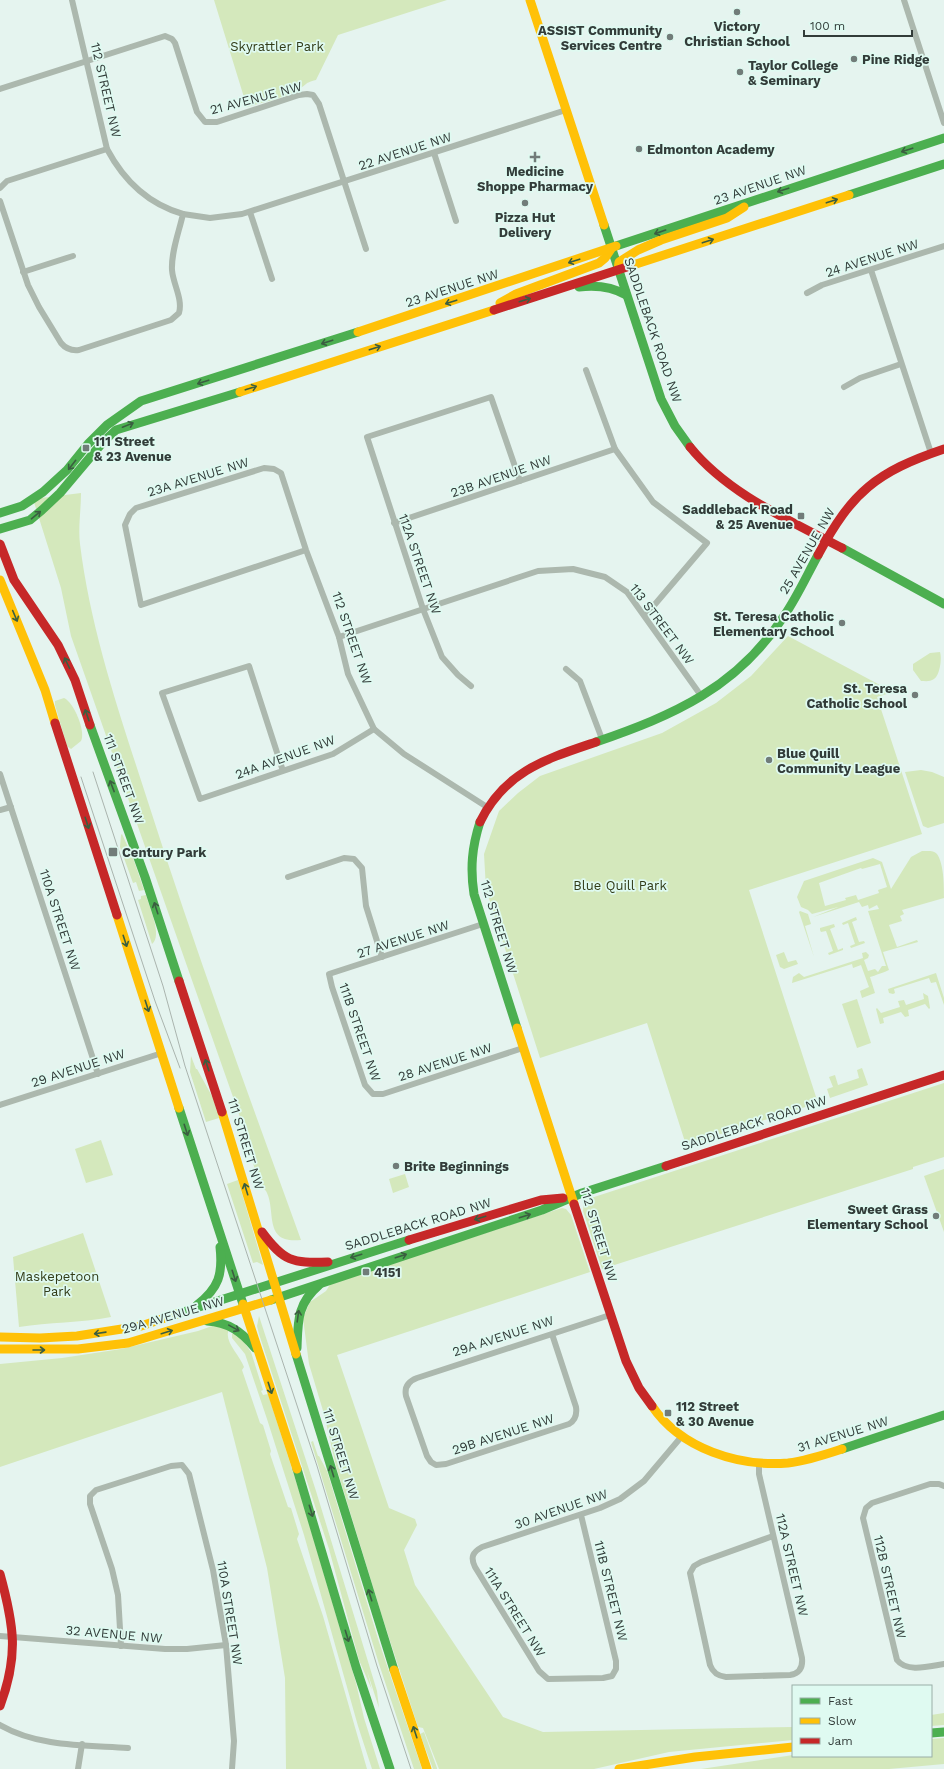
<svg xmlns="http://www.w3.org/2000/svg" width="944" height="1769" font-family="'Work Sans',sans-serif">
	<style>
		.green { fill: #d4e8bc; fill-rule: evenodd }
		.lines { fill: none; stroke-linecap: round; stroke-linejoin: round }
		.street { stroke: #acb8ae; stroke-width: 6 }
		.fast { stroke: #4caf50; stroke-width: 9 }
		.slow { stroke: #ffc107; stroke-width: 9 }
		.jam { stroke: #c62828; stroke-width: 9 }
		.tram { stroke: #aab4ae; stroke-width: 1 }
		.oneway { stroke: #3a5e40 }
		.poi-dot { fill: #717c79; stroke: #dffaf1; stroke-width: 1.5 }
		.labels { text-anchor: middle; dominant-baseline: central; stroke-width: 3.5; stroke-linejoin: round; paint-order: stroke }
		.poi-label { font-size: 13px; font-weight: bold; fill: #323c39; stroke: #dffaf1; text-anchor: start }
		.park-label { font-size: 13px; fill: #323c18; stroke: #dffaf1 }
		.street-label { font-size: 13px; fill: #323c39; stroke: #dffaf1 }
	</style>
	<rect width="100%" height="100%" fill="#e5f4ef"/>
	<!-- green -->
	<g class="green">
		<path d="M 214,0 L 447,0 L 338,35 L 316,80 C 304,83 308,84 299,89 C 286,98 263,102 247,107 Z"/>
		<path d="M 81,493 C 81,510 78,528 80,544 C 91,633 121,718 148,802 C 195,949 248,1094 301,1240 C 262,1244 277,1211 266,1191 C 264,1189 261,1186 259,1184 L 239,1114 L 71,636 L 61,588 L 33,499 Z"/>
		<polygon points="788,636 893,692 877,697 922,834 749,890 818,1103 686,1145 647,1023 540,1058 486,889 484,854 499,811 518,793 540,776 662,733 716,703 751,676"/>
		<path d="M 940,652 C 942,658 940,675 934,679 C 930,682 925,681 921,681 L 913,670 L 913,664 L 930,653 Z"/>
		<path d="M 64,698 C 74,702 86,732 81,741 L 71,749 L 67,746 L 55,705 L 55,701 Z"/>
		<polygon points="921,770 932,772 944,777 944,823 928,828 923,826 905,772"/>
		<polygon points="122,834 133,858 144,890 139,891 136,882 133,883 120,847 121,835"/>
		<path d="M 922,851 C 927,851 934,850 937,854 C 944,864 944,886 944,898 L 902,910 L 904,914 L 900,916 L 902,921 L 889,925 L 897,947 L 917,940 L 918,942 L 883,952 L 889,970 C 887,971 874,976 870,977 L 875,993 L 862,998 L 860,991 L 869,987 L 861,965 L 853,968 L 852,964 L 792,983 L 793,977 L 799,973 L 804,977 L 863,958 L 862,953 L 866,952 L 869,955 L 868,958 L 864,960 L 868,971 L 875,969 L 878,972 L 882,966 L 886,966 L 868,911 L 879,909 L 877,905 L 869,909 L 868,905 L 862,907 L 859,902 L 813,917 L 838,907 L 812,914 L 808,910 L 801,907 L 797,897 L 804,881 L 873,858 L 882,862 L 891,889 L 911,857 ZM 880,864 L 887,887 L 878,890 L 879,893 L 858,900 L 856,895 L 845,898 L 846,900 L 825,906 L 819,883 L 861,868 L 862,869 Z"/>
		<path d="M 146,895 C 149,906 163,936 152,944 L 138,900 L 141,899 L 141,896 Z"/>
		<polygon points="800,911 808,914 811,924 805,926 814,957 799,912"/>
		<polygon points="856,917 857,920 852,922 859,942 864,941 865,943 851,948 850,946 855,944 848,923 843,925 842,923"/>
		<polygon points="834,924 835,927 830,929 838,950 843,948 843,950 829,955 828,953 833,951 826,931 821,932 820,930 820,928"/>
		<polygon points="784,952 788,962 796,960 798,964 784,969 780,967 776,955"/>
		<polygon points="936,973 944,998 944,1005 936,982 931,983 929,978 894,989 895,993 893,994 889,993 888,989"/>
		<polygon points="923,993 928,996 930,1008 929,1009 925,1004 908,1010 909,1016 905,1017 901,1012 883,1018 884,1023 880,1024 876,1009 877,1008 881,1013 900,1007 898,1001 904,1000 906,1005 924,999"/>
		<polygon points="857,999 871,1043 857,1048 842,1004"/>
		<polygon points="191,1056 196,1069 197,1069 213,1098 219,1118 206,1122 190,1072"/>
		<polygon points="862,1068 868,1085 830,1098 827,1089 833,1087 829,1077 835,1075 838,1085 859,1078 857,1070"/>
		<polygon points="944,1083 944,1157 913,1167 913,1169 602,1269 583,1211 584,1203 588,1199"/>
		<polygon points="101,1140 113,1175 86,1183 75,1149"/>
		<polygon points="944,1169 944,1232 924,1176"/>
		<polygon points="405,1174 409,1187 393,1193 389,1179"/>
		<polygon points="238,1180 263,1265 257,1262 253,1263 227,1184"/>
		<polygon points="562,1208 566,1209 571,1215 590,1272 337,1355 389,1508 415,1519 417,1525 404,1550 415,1585 503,1717 543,1732 793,1727 793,1740 669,1752 594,1769 439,1769 423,1728 418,1727 381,1613 336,1466 324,1414 309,1364 303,1318 310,1302 326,1291 331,1283"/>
		<path d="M 83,1233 L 111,1317 C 80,1323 49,1322 19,1327 L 13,1257 Z"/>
		<polygon points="259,1316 316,1491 377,1691 379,1708 367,1671 372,1690 359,1660 329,1549 259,1334 257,1326"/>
		<path d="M 215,1325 L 229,1329 C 223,1341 240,1355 244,1367 L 242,1370 L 260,1423 L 263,1425 L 271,1451 L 270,1454 L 288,1507 L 291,1508 L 299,1534 L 297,1539 L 323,1616 L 367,1769 L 286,1769 L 285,1678 L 267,1568 L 222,1392 L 0,1467 L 0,1364 L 62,1358 L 121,1349 L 198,1331 Z"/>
		<polygon points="232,1334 235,1334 244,1342 251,1352 263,1390 261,1391 263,1395 268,1394 303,1503 356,1683 364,1718 380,1769 372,1769 358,1726 304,1535 267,1419 245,1354 232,1338"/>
		<polygon points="313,1441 318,1456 319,1456 327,1471 379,1642 422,1769 414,1769 379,1664 311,1442"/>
		<polygon points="944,1713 944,1725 931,1726 931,1715"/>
		<polygon points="424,1732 437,1768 437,1769 433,1769 420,1734"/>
		<polygon points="944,1738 944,1764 889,1769 701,1769 793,1755 931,1756 931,1739"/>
	</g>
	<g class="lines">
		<!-- street -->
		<g class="street">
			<polyline points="904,0 944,123"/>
			<polyline points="0,89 165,36 172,39 175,43 197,112 205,122 217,122 299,95 307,94 313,95 319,104 366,249"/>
			<polyline points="434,153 456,221"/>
			<polyline points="0,188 7,181 107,149"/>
			<path d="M 0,201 L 28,285 L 39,307 L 61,343 C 66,349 71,351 79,350 L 171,320 L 179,313 C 183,299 173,284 172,270 C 171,252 179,232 183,214 C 148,204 124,181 107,149 L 72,0"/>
			<polyline points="250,212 272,279"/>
			<polyline points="183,214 210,218 242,214 566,110"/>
			<polyline points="871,270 931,453"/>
			<polyline points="23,272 73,256"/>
			<polyline points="807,293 822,285 944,246"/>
			<polyline points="586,370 615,449 653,502 707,543 645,616"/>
			<polyline points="844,387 860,378 901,364"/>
			<polyline points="394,523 615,449"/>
			<polyline points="306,550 141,605 125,525 130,514 136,508 264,468 274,469 281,473 306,550 339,637 348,674 374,729 404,754 487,807"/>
			<polyline points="339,637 538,571 573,569 605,577 627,592 702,697"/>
			<polyline points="566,669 580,681 602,739"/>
			<polyline points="471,686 458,675 442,657 423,609 367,437 491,397 520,481"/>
			<polyline points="283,771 249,666 162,693 200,799 333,754 374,729"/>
			<polyline points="0,774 98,1074"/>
			<polyline points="0,810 11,807"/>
			<polyline points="288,877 344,858 354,859 362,868 366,906 382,957"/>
			<polyline points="483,924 329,974 332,987 365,1085 373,1094 383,1094 523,1048"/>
			<polyline points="0,1105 162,1053"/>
			<path d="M 552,1334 L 576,1407 C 577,1414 576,1420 569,1424 L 446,1464 L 436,1465 L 431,1462 L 427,1456 L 406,1396 C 404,1386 409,1381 417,1378 L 610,1315"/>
			<path d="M 759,1464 L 759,1474 L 802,1658 C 803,1668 799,1674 790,1675 L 726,1677 C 718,1676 713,1673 710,1665 L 690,1573 L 694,1566 L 701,1562 L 773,1536"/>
			<path d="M 944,1486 L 939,1484 L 930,1484 L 872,1503 L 866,1508 L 863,1518 L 897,1660 C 907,1673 930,1666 944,1664"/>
			<path d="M 581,1515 L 616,1661 L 616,1669 L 612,1676 L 603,1678 L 548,1679 L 539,1671 L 475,1567 C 470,1557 473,1552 482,1547 L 600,1508 L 620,1499 L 644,1481 L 682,1436"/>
			<polyline points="0,1636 165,1649 187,1649 226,1645"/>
			<polyline points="121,1646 118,1595 112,1569 90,1504 90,1496 96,1490 171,1466 182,1465 189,1474 213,1570 226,1645 234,1741 232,1769"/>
			<path d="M 0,1725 C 38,1747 85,1745 128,1748"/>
			<polyline points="78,1769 82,1744"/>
		</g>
		<!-- fast -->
		<g class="fast">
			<polyline points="849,195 944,164"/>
			<polyline points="604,225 661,399 675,426 690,447"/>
			<polyline points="616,246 944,138"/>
			<path d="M 579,287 C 596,285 611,286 626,295"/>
			<polyline points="0,513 22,506 43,492 67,470 88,444 107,425 141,401 358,332"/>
			<polyline points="0,529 30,520 42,510 60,493 103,442 116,430 240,392"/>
			<polyline points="842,548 944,604"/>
			<polyline points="90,725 145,877 179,981"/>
			<path d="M 596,742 C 674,715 737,688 784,616 C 797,597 807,575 818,555"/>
			<path d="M 480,822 C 472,847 470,868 474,894 L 517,1028"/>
			<polyline points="179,1108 243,1304"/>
			<polyline points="271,1300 542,1210 582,1193 666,1166"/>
			<path d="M 197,1305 C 219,1288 223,1274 220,1247"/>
			<polyline points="177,1314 409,1240"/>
			<path d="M 207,1321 C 228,1322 242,1332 255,1348"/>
			<path d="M 297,1348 C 298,1321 297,1304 319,1285"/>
			<polyline points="296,1354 394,1670"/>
			<polyline points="842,1449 944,1415"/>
			<polyline points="297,1469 356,1667 390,1769"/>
			<polyline points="931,1733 944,1732"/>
		</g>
		<!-- slow -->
		<g class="slow">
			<polyline points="530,0 604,225"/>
			<polyline points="630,266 849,195"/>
			<polyline points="618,270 619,262 638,250 661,240 727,218 744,207"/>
			<polyline points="500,303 516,294 599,263 605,258 611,249"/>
			<polyline points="358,332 616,246"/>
			<polyline points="240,392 494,310"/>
			<polyline points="0,580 45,690 55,723"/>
			<polyline points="117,915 179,1108"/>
			<polyline points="517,1028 574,1204"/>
			<polyline points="222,1112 296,1354"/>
			<polyline points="243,1304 297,1469"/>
			<polyline points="0,1337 40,1338 77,1336 141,1326 177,1314"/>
			<polyline points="0,1349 78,1349 128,1343 271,1300"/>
			<path d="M 652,1406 C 681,1449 739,1467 788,1463 C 806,1461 824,1455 842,1449"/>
			<polyline points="394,1670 427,1769"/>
			<polyline points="619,1769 695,1757 793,1747"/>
		</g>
		<!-- jam -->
		<g class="jam">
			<polyline points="494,310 630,266"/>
			<path d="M 690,447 C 728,494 789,520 842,548"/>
			<polyline points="0,544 14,580 58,645 75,680 90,725"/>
			<path d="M 818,555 C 852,492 876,472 944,449"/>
			<polyline points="55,723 117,915"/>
			<path d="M 480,822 C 505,771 546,759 596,742"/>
			<polyline points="179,981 222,1112"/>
			<polyline points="666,1166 944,1075"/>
			<polyline points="574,1204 626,1361 639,1388 652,1406"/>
			<path d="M 262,1232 C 284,1262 292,1263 328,1262"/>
			<polyline points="409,1240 541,1200 563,1198"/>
			<path d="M 0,1574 C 14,1625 19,1655 0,1706"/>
		</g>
		<!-- tram -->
		<g class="tram">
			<polyline points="93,772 163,986 185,1066 317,1466 377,1666 411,1769"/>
			<polyline points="81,777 155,1001 180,1068"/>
		</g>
	</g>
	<!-- one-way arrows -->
	<defs><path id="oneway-shaft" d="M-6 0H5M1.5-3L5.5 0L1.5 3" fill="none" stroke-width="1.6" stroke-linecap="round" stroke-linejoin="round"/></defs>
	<g class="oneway">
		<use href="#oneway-shaft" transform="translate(907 150) rotate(162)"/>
		<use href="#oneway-shaft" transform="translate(783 190) rotate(162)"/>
		<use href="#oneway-shaft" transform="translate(832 201) rotate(-18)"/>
		<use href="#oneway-shaft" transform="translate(660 232) rotate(161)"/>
		<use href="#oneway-shaft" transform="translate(708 241) rotate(-18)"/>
		<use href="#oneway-shaft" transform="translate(574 261) rotate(162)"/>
		<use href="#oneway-shaft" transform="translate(525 300) rotate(-17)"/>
		<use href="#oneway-shaft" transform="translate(451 302) rotate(162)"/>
		<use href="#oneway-shaft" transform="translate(327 342) rotate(162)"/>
		<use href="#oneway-shaft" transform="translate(375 348) rotate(-18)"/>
		<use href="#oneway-shaft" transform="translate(203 382) rotate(162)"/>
		<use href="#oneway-shaft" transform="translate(251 388) rotate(-18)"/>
		<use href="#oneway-shaft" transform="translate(128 425) rotate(-22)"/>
		<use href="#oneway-shaft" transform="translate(72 465) rotate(128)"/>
		<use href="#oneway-shaft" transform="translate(36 515) rotate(-40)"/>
		<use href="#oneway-shaft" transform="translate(15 616) rotate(67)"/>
		<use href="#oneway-shaft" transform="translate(67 663) rotate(-116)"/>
		<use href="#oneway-shaft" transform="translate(87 715) rotate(-109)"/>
		<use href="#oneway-shaft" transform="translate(112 786) rotate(-111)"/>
		<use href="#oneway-shaft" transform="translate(87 823) rotate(72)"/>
		<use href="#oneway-shaft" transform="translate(156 908) rotate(-108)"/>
		<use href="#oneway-shaft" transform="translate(125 941) rotate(72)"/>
		<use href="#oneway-shaft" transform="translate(147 1006) rotate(72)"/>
		<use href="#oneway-shaft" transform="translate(207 1065) rotate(-108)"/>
		<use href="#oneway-shaft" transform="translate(186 1130) rotate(72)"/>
		<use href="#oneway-shaft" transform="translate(246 1189) rotate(-107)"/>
		<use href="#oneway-shaft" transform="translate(525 1216) rotate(-18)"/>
		<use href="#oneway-shaft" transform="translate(480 1218) rotate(163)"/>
		<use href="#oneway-shaft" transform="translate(356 1256) rotate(163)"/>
		<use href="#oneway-shaft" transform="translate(401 1256) rotate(-18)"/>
		<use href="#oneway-shaft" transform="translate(234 1276) rotate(72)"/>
		<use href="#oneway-shaft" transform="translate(298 1316) rotate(-82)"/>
		<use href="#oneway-shaft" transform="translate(234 1328) rotate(29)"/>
		<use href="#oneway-shaft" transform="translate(167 1332) rotate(-17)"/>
		<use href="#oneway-shaft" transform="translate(100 1333) rotate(172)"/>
		<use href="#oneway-shaft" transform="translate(39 1350)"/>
		<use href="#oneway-shaft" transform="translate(270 1388) rotate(72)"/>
		<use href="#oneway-shaft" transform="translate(332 1471) rotate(-107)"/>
		<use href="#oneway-shaft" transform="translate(311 1511) rotate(73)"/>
		<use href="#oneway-shaft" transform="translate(370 1595) rotate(-107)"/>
		<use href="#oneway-shaft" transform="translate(347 1636) rotate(73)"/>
		<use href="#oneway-shaft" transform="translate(415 1732) rotate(-108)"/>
	</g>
	<!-- markers -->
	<g class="poi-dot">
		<circle cx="737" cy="12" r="4"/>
		<circle cx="670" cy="37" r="4"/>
		<circle cx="854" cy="59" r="4"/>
		<circle cx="740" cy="72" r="4"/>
		<circle cx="639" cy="149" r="4"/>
		<path d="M533 151h4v4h4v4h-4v4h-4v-4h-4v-4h4z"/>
		<circle cx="525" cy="203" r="4"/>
		<rect x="82" y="444" width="8" height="8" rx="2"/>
		<rect x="797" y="512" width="8" height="8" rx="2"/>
		<circle cx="842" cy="623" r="4"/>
		<circle cx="915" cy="695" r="4"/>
		<circle cx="769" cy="760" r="4"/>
		<rect x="108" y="847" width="10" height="10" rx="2"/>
		<circle cx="396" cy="1166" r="4"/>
		<circle cx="936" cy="1216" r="4"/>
		<rect x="362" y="1268" width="8" height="8" rx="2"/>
		<rect x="664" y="1409" width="8" height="8" rx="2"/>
	</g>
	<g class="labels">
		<!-- poi labels -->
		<g class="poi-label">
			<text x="737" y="26" text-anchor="middle">Victory<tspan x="737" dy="15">Christian School</tspan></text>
			<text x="662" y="30" text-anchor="end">ASSIST Community<tspan x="662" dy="15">Services Centre</tspan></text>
			<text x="862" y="59">Pine Ridge</text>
			<text x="748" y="65">Taylor College<tspan x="748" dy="15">&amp; Seminary</tspan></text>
			<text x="647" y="149">Edmonton Academy</text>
			<text x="535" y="171" text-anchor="middle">Medicine<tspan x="535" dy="15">Shoppe Pharmacy</tspan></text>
			<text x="525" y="217" text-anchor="middle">Pizza Hut<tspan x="525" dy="15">Delivery</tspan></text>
			<text x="94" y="441">111 Street<tspan x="94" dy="15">&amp; 23 Avenue</tspan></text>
			<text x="793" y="509" text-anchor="end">Saddleback Road<tspan x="793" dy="15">&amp; 25 Avenue</tspan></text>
			<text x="834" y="616" text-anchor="end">St. Teresa Catholic<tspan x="834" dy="15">Elementary School</tspan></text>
			<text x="907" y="688" text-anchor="end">St. Teresa<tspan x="907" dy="15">Catholic School</tspan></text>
			<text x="777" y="753">Blue Quill<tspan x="777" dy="15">Community League</tspan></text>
			<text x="122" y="852">Century Park</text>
			<text x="404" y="1166">Brite Beginnings</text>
			<text x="928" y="1209" text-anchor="end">Sweet Grass<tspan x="928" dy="15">Elementary School</tspan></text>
			<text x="374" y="1272">4151</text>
			<text x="676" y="1406">112 Street<tspan x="676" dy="15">&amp; 30 Avenue</tspan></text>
		</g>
		<!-- park labels -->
		<g class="park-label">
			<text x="277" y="46">Skyrattler Park</text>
			<text x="620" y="885">Blue Quill Park</text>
			<text x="57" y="1276">Maskepetoon<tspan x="57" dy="15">Park</tspan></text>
		</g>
		<!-- street labels -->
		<g class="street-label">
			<text transform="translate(106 90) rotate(77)">112 STREET NW</text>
			<text transform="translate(256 98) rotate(-15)">21 AVENUE NW</text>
			<text transform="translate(405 151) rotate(-18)">22 AVENUE NW</text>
			<text transform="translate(760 185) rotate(-19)">23 AVENUE NW</text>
			<text transform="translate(872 258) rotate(-18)">24 AVENUE NW</text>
			<text transform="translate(452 288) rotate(-18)">23 AVENUE NW</text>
			<text transform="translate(653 330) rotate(71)">SADDLEBACK ROAD NW</text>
			<text transform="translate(501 476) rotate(-19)">23B AVENUE NW</text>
			<text transform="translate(198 477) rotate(-17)">23A AVENUE NW</text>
			<text transform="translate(807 551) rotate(-60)">25 AVENUE NW</text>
			<text transform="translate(420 564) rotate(71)">112A STREET NW</text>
			<text transform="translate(662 624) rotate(53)">113 STREET NW</text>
			<text transform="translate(352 638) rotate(71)">112 STREET NW</text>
			<text transform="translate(285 757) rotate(-20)">24A AVENUE NW</text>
			<text transform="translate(124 779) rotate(70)">111 STREET NW</text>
			<text transform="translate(60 920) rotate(72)">110A STREET NW</text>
			<text transform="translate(499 927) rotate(73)">112 STREET NW</text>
			<text transform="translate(403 939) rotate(-18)">27 AVENUE NW</text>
			<text transform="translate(360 1032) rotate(71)">111B STREET NW</text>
			<text transform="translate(445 1062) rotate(-18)">28 AVENUE NW</text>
			<text transform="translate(78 1068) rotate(-18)">29 AVENUE NW</text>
			<text transform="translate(754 1123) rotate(-18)">SADDLEBACK ROAD NW</text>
			<text transform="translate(246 1144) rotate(73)">111 STREET NW</text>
			<text transform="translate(418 1224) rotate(-17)">SADDLEBACK ROAD NW</text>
			<text transform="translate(599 1235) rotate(73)">112 STREET NW</text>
			<text transform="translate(173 1315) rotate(-16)">29A AVENUE NW</text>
			<text transform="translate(503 1336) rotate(-18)">29A AVENUE NW</text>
			<text transform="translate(503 1434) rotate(-18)">29B AVENUE NW</text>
			<text transform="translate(843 1434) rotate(-17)">31 AVENUE NW</text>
			<text transform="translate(341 1454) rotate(73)">111 STREET NW</text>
			<text transform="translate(561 1509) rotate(-19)">30 AVENUE NW</text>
			<text transform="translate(792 1565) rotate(77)">112A STREET NW</text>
			<text transform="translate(890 1587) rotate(77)">112B STREET NW</text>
			<text transform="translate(611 1591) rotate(76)">111B STREET NW</text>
			<text transform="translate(515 1612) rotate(58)">111A STREET NW</text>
			<text transform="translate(230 1613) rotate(81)">110A STREET NW</text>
			<text transform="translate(114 1634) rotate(5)">32 AVENUE NW</text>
		</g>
	</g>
	<!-- legend -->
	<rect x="792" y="1685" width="140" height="72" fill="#dffaf1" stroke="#9aaea7"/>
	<rect x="800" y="1698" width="20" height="6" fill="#4caf50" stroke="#9aaea7"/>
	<text x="828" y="1705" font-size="12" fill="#323c39">Fast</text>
	<rect x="800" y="1718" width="20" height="6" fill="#ffc107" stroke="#9aaea7"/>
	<text x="828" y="1725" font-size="12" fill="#323c39">Slow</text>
	<rect x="800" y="1738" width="20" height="6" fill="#c62828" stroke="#9aaea7"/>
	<text x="828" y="1745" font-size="12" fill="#323c39">Jam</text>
	<!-- scale -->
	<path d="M804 30v6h108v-6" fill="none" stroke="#323c39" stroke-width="2"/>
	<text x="810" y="30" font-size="12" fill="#323c39" stroke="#dffaf1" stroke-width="3" paint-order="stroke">100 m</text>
</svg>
